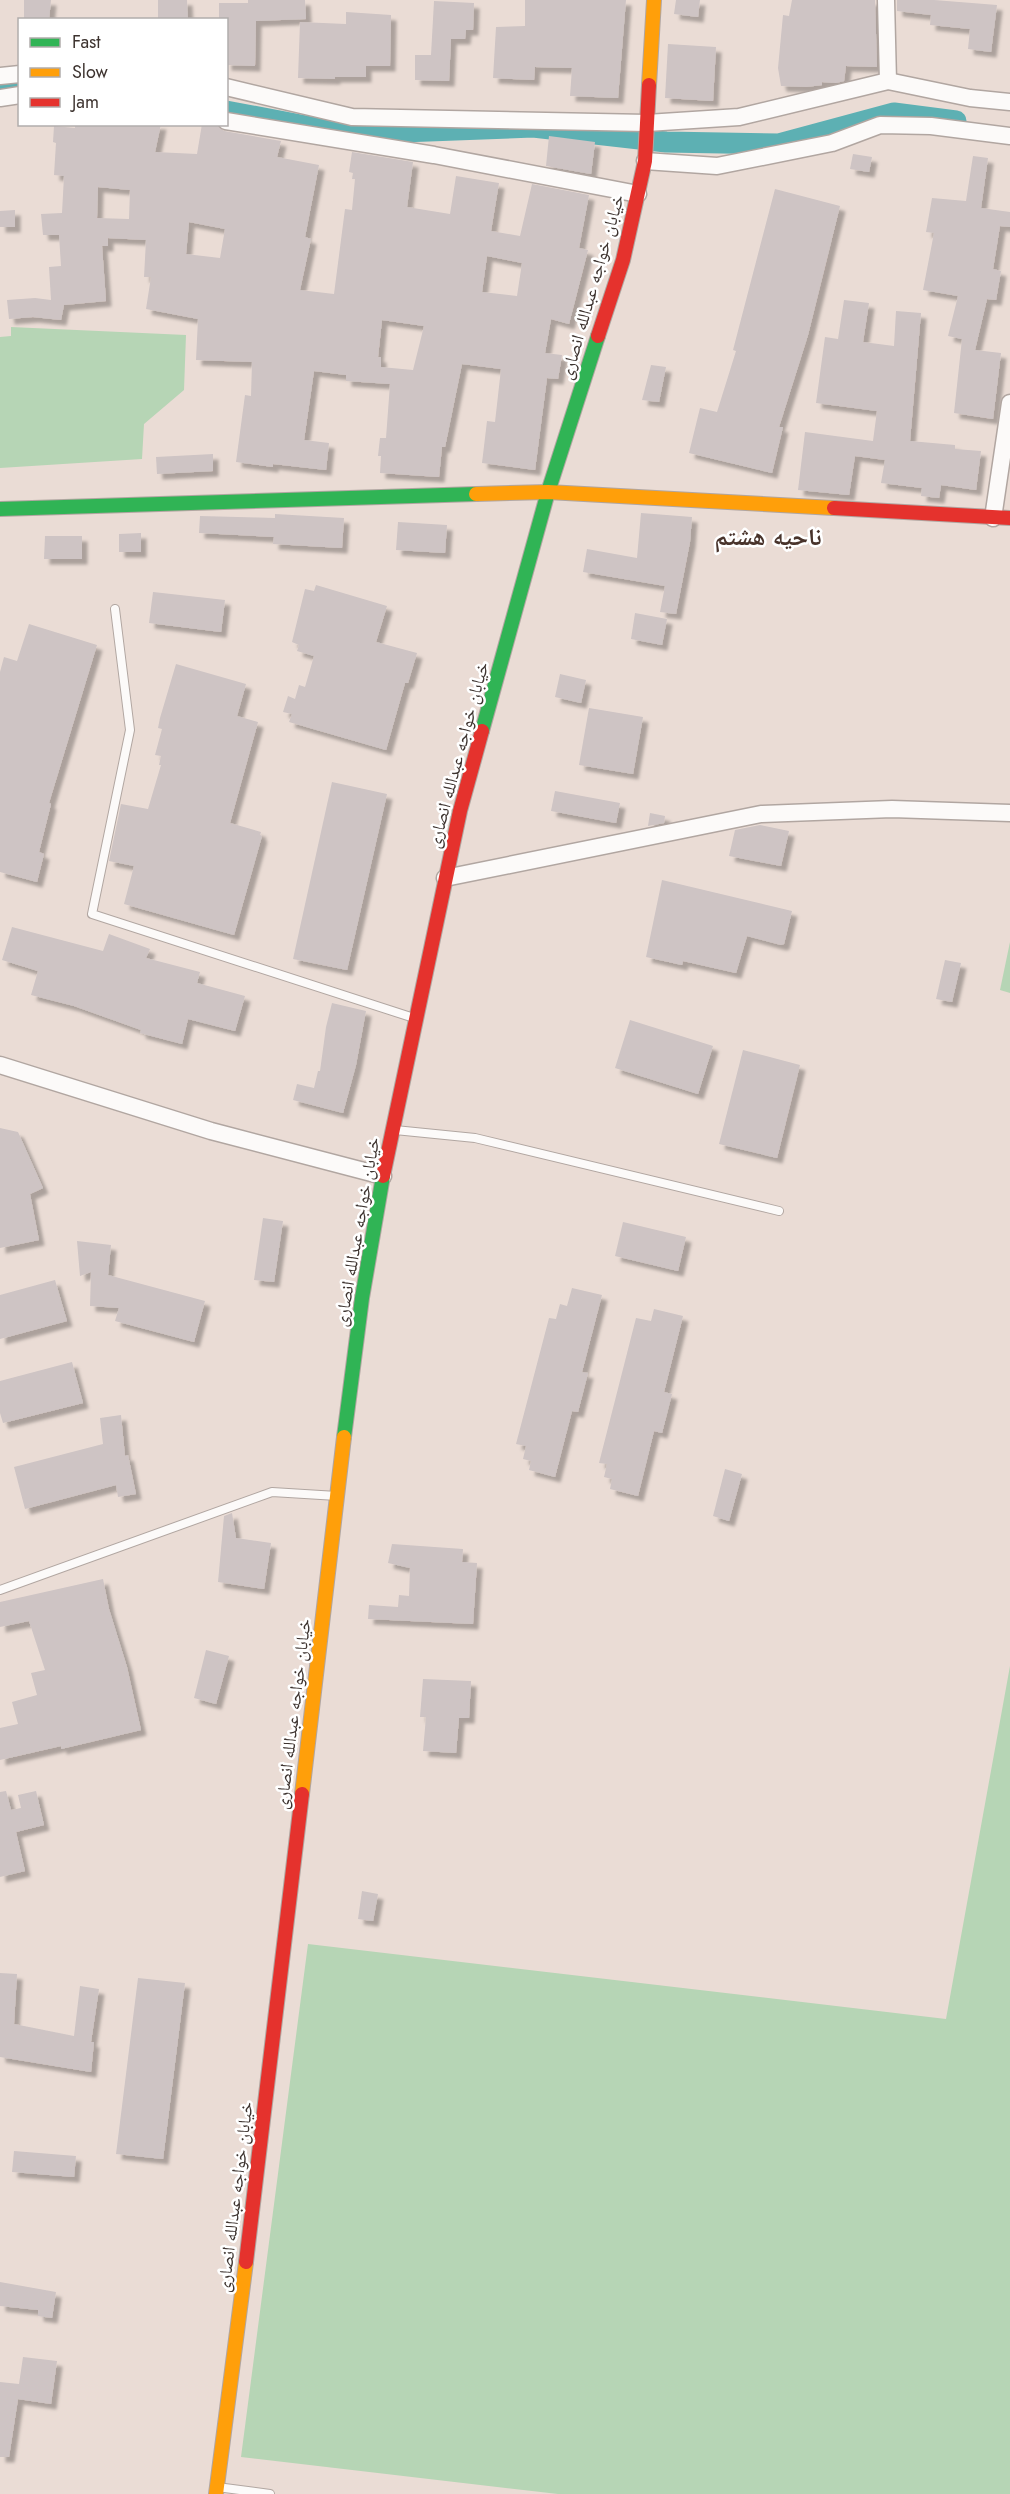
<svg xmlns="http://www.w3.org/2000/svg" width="1010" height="2494" font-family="Jost,'Noto Naskh Arabic',sans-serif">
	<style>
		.green { fill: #b6d5b5 }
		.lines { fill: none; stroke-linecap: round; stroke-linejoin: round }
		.canal { stroke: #5db0b3; stroke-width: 21 }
		.building { fill: #cec4c4; fill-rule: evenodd; filter: url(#shadow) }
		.lane-casing { stroke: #b1a6a1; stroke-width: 10 }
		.street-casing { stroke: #b1a6a1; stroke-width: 19 }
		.fast-casing { stroke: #b1a6a1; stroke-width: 16 }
		.slow-casing { stroke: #b1a6a1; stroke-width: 16 }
		.jam-casing { stroke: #b1a6a1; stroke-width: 16 }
		.lane { stroke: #fcfaf9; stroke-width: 8 }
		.street { stroke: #fcfaf9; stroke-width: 16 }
		.fast { stroke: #30b455; stroke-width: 14 }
		.slow { stroke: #ff9f0a; stroke-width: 14 }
		.jam { stroke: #e5322d; stroke-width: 14 }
		.labels { text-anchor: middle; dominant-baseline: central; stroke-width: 5; stroke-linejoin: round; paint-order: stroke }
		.street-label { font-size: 18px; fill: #3d332f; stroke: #fff }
		.district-label { font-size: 24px; font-weight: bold; fill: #48332b; stroke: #fff }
	</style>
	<defs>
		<filter id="shadow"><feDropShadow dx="5.5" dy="5.5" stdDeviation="1.5" flood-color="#0004"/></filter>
	</defs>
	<rect width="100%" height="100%" fill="#eadcd5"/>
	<!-- green -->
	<g class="green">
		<polygon points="11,327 186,335 184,390 144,424 142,459 0,468 0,337 11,336"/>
		<polygon points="1010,942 1010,993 1000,990"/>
		<polygon points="1010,1666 1010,2494 558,2494 241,2457 308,1944 946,2019"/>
	</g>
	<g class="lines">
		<!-- canal -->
		<g class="canal">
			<polyline points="0,88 20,86"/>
			<polyline points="226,111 348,134 533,127 666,142 779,144 894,113 956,121"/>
		</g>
	</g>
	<!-- building -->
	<g class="building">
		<polygon points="24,0 51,0 49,20 24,20"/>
		<polygon points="158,0 187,0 188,20 158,20"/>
		<polygon points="248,0 305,0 306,19 256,21 255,66 226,65 226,20 219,20 219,3 248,3"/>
		<polygon points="525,0 626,0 618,98 570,96 572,68 535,67 534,80 493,78 496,27 525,26"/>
		<polygon points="676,0 700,0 698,17 674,14"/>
		<polygon points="792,0 875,0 877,67 846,66 844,81 836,83 822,82 822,85 806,87 781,86 778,68 783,15 789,16"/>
		<polygon points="897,0 934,0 997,5 991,52 968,49 970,29 930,25 931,15 897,11"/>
		<polygon points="434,1 474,3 473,30 466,30 465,39 451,39 449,81 415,80 415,55 431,55"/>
		<polygon points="346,12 391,15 390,66 366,66 366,77 335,77 335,79 298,78 300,22 346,24"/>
		<polygon points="668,44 716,47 713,101 665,98"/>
		<path d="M 75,124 L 161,124 L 155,152 L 197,154 L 202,124 L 216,124 L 224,131 L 281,141 L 277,157 L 319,165 L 305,237 L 311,239 L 300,290 L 334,294 L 345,209 L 352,210 L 355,179 L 352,179 L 353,173 L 349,172 L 352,152 L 413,162 L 407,207 L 450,214 L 456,176 L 499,183 L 491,231 L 520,236 L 532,184 L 589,195 L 579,248 L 588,250 L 569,324 L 551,319 L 545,353 L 562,355 L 558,379 L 547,378 L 535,470 L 482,463 L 487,421 L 495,422 L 501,369 L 462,364 L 445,447 L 442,447 L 439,477 L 380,473 L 381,456 L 378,456 L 380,438 L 386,438 L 390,384 L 346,381 L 346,375 L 314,371 L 304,440 L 329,443 L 326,470 L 273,464 L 273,467 L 236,462 L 245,395 L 251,396 L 252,362 L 196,360 L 198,319 L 146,309 L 151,277 L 144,277 L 146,240 L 108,238 L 108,246 L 102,246 L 106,301 L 64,305 L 61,320 L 33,317 L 9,319 L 7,300 L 35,298 L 51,300 L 49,267 L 61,266 L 59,235 L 43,235 L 41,214 L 62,213 L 64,176 L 54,175 L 56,143 L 53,142 L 54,126 L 75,128 ZM 98,187 L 130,190 L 129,219 L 97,218 ZM 189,222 L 225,229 L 220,258 L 186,254 ZM 487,256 L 522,263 L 517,296 L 482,292 ZM 382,320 L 424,326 L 413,370 L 381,367 L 381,357 L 378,357 Z"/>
		<polygon points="549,136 595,142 591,174 546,166"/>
		<polygon points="853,154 872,157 869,172 850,169"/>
		<polygon points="973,156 988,158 981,208 1010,212 1010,227 1000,226 993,269 1001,271 996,300 987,299 975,350 1001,353 993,419 954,413 962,339 948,336 958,296 923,290 934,233 926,232 932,198 966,201"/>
		<polygon points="775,189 840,206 808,335 779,427 783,427 772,473 689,453 700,408 717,412 736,351 733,350"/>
		<polygon points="15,210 15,227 0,227 0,211"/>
		<polygon points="844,300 869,303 863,342 894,346 896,311 921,313 910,441 955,445 955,449 981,451 976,490 941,485 939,498 921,496 922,488 881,483 885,460 855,456 849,495 798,490 805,432 873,441 877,411 816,403 825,337 838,339"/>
		<polygon points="651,365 666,367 659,402 642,400"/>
		<polygon points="213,454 213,471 157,474 156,457"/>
		<polygon points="641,513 692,517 690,542 676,614 660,612 665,586 583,572 587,549 637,558"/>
		<polygon points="275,514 344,518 342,548 273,544 274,537 199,533 200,516 275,518"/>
		<polygon points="398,522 447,525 445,553 396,550"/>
		<polygon points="141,533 141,552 119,552 119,534"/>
		<polygon points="45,536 82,536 82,559 44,559"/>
		<polygon points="316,585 387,606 376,642 417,653 408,683 405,683 386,750 289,722 292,714 283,712 288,696 295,699 299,685 305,687 314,656 297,651 299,645 292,642 305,589 314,591"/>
		<polygon points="153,592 225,600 221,632 149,623"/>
		<polygon points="635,613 667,619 662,645 631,639"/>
		<polygon points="29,624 97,645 49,803 51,804 39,852 44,854 37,882 0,872 0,672 4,657 17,661"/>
		<polygon points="176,664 246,684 237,716 258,722 230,823 261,832 260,835 262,836 234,935 124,904 134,866 109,861 121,804 148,809 161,765 159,765 161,756 155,755 162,729 158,728 160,718"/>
		<polygon points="560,674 586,680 581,703 555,697"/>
		<polygon points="589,708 643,717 633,774 579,765"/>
		<polygon points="332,782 387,794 347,970 293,959"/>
		<polygon points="555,791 620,803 616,823 551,811"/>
		<polygon points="650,813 665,816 664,823 648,826"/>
		<polygon points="760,825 789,831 781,866 729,856 735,830"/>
		<polygon points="662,880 792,911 784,944 781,945 747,936 736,973 683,961 682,965 646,957"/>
		<polygon points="12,927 103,951 109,934 150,949 146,958 200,972 197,983 245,996 235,1031 188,1019 182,1044 140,1033 141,1030 74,1006 31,995 38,971 2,960"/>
		<polygon points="945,960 961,963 952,1002 936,999"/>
		<polygon points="332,1003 366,1011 356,1065 343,1113 293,1100 297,1084 314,1088 318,1071 320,1071 326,1027"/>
		<polygon points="630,1020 713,1046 698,1094 615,1068"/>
		<polygon points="743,1050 800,1065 777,1158 719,1144"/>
		<polygon points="0,1128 18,1132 43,1188 30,1194 39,1240 0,1248"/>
		<polygon points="263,1218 283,1221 274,1282 254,1280"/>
		<polygon points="623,1222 686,1237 678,1271 615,1256"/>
		<polygon points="77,1241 111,1245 108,1275 205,1301 194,1342 115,1321 119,1308 90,1306 91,1272 80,1276"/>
		<polygon points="55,1280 67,1321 0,1339 0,1295"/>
		<polygon points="572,1288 602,1295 582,1372 588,1373 578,1412 572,1411 555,1477 529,1470 531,1461 523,1459 526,1446 516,1444 549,1318 556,1319 560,1304 567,1306"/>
		<polygon points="654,1309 683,1316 664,1392 672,1394 662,1433 654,1431 638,1496 610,1489 612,1479 604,1477 607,1464 599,1463 636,1318 651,1321"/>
		<polygon points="72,1362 83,1403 3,1423 0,1413 0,1381"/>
		<polygon points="121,1415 125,1456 128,1455 136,1494 118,1497 116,1485 25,1509 14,1467 103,1444 100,1418"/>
		<polygon points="725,1469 742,1474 729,1521 713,1516"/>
		<polygon points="232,1513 236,1538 271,1543 264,1589 218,1582 224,1516"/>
		<polygon points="392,1544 463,1549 462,1562 477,1563 473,1624 368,1619 369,1605 398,1607 399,1595 409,1596 410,1568 388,1563"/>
		<polygon points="103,1579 109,1609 127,1667 141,1730 61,1749 61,1746 0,1760 0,1728 18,1724 12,1702 37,1695 31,1673 45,1670 29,1621 0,1627 0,1602"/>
		<polygon points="206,1650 229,1656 216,1704 194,1698"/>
		<polygon points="423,1679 471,1681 469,1718 459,1718 456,1753 423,1751 426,1717 420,1717"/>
		<polygon points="6,1791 11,1810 21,1808 18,1795 36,1791 44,1825 16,1832 25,1871 0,1877 0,1792"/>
		<polygon points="362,1891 378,1894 373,1921 358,1919"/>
		<polygon points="0,1973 17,1974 14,2024 74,2036 80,1986 99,1989 91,2042 94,2042 91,2072 0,2057"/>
		<polygon points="138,1978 185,1983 163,2159 116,2154"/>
		<polygon points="14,2151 76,2156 74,2177 12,2172"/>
		<polygon points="0,2282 56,2292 52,2318 38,2316 38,2310 0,2306"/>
		<polygon points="23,2357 57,2361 51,2404 18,2399 9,2457 0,2457 0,2382 19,2384"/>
	</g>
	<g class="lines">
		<!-- lane casing -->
		<g class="lane-casing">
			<g id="lane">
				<polyline points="115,609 130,730 92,914 414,1018"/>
				<polyline points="395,1130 475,1138 779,1211"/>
				<polyline points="0,1590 272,1492 337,1496"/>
				<polyline points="217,2487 270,2494"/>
			</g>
		</g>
		<!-- street casing -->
		<g class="street-casing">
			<g id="street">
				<polyline points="886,0 888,81"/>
				<polyline points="0,76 20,74"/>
				<polyline points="226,87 352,117 647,123 739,117 888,81 970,98 1010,102"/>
				<polyline points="0,98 20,95"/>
				<polyline points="226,121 434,155 638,194"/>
				<polyline points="645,161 717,166 832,143 880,125 931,126 1010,136"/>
				<polyline points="993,518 1010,403"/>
				<polyline points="445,878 761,814 892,809 1010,813"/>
				<polyline points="0,1065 211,1131 383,1176"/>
			</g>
		</g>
		<!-- fast casing -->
		<g class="fast-casing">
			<g id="fast">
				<polyline points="0,509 476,494"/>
				<polyline points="482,731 548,492 598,336"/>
				<polyline points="344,1437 362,1298 383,1176"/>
			</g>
		</g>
		<!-- slow casing -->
		<g class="slow-casing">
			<g id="slow">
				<polyline points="649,85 654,0"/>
				<polyline points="476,494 548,492 834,508"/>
				<polyline points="302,1794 344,1437"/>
				<polyline points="216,2494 246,2262"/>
			</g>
		</g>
		<!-- jam casing -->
		<g class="jam-casing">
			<g id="jam">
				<polyline points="598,336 623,260 645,161 649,85"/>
				<polyline points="834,508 1010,518"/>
				<polyline points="383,1176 460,811 482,731"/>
				<polyline points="246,2262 302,1794"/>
			</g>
		</g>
		<!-- lane -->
		<use href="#lane" class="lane"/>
		<!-- street -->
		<use href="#street" class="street"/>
		<!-- fast -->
		<use href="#fast" class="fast"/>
		<!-- slow -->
		<use href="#slow" class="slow"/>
		<!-- jam -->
		<use href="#jam" class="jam"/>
	</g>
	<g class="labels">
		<!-- street labels -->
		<g class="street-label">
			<text transform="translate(592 287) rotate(-74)">خیابان خواجه عبدالله انصاری</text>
			<text transform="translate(458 755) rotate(-75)">خیابان خواجه عبدالله انصاری</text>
			<text transform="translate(357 1232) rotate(-80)">خیابان خواجه عبدالله انصاری</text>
			<text transform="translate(293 1714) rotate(-83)">خیابان خواجه عبدالله انصاری</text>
			<text transform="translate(235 2197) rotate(-83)">خیابان خواجه عبدالله انصاری</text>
		</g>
		<!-- district labels -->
		<g class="district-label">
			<text x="768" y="536">ناحیه هشتم</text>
		</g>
	</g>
	<!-- legend -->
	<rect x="18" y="18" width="210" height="108" fill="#ffffff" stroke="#b1adac" stroke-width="1.5"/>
	<rect x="30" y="38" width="30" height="9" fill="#30b455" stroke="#b1adac" stroke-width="1.5"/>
	<text x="72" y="48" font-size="18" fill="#3d332f">Fast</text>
	<rect x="30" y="68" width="30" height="9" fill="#ff9f0a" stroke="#b1adac" stroke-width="1.5"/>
	<text x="72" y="78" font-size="18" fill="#3d332f">Slow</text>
	<rect x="30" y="98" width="30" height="9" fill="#e5322d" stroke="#b1adac" stroke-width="1.5"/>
	<text x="72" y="108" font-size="18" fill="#3d332f">Jam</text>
</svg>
